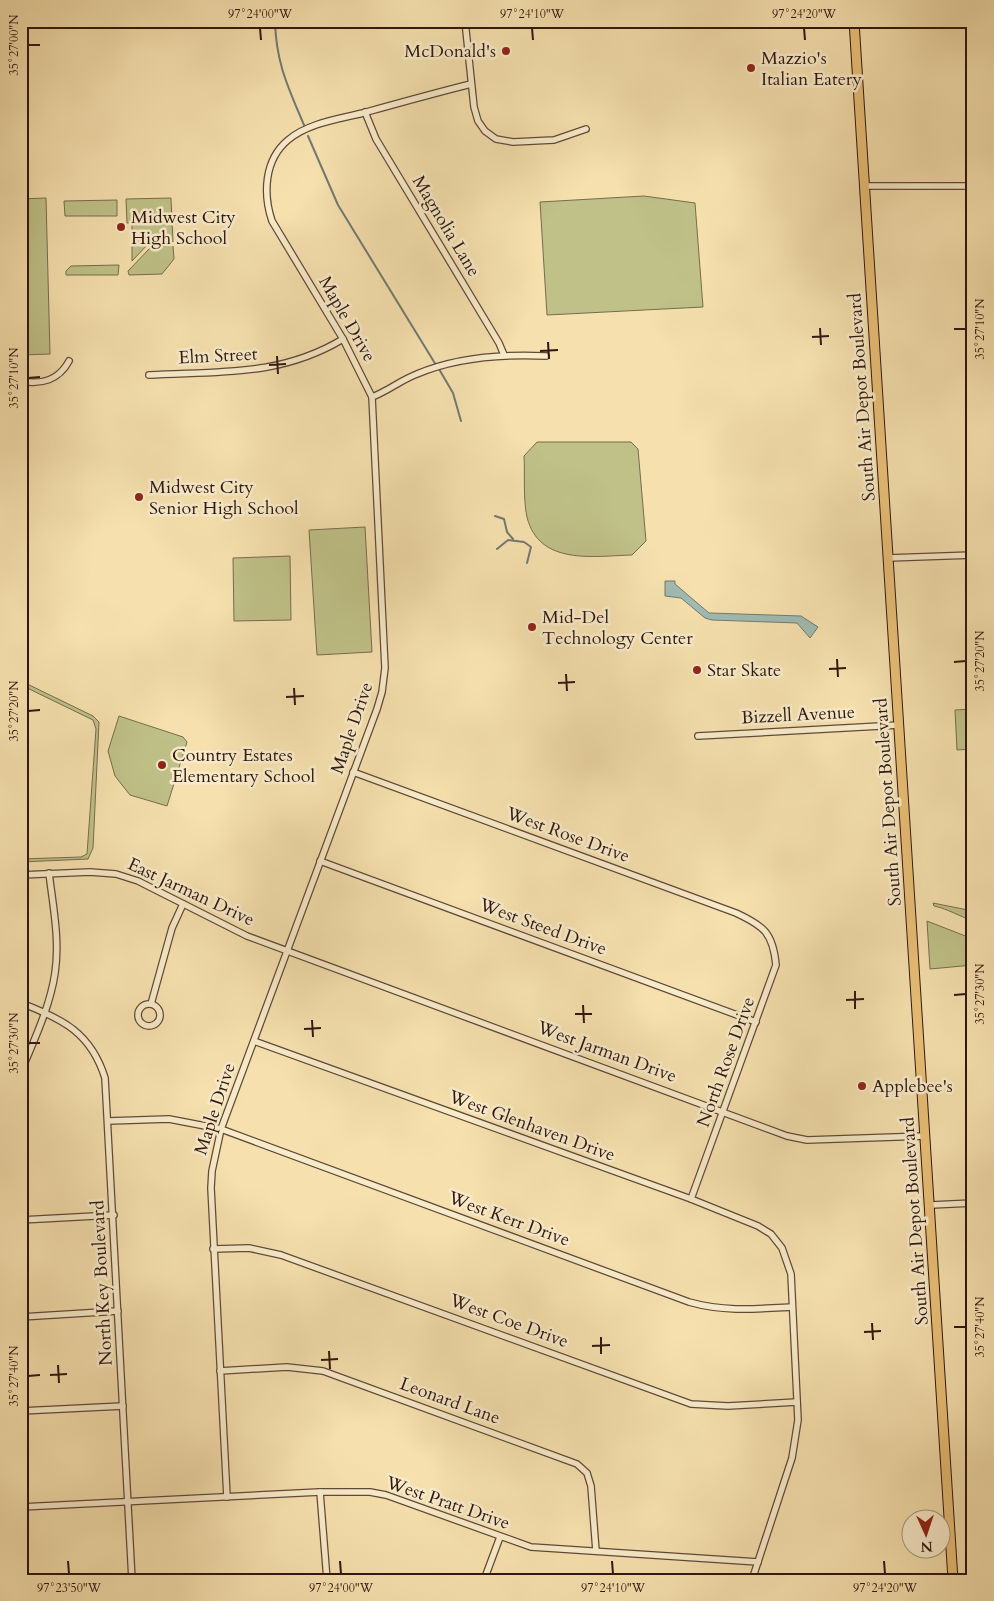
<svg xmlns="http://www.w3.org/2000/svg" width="994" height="1601" font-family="Cardo,serif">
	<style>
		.green { fill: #bfc188; stroke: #786c4c }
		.water { fill: #9fbbb3; stroke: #737971 }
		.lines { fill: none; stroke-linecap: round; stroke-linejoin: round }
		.stream { stroke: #737971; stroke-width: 2 }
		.street-casing { stroke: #614937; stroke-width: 8 }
		.primary-casing { stroke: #30170f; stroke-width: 11 }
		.street { stroke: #f8ebca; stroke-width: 5.5 }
		.primary { stroke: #eac077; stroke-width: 9 }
		.ticks { fill: none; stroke: #30170f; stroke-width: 2 }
		.poi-dot { fill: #8f2418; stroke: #f8ebca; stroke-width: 2 }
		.labels { text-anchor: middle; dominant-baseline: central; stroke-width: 5; stroke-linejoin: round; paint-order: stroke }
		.poi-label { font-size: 18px; fill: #30170f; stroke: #f8ebca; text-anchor: start }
		.street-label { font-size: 18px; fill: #30170f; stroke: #f8ebca }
		.neatline { fill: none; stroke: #30170f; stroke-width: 2 }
		.ticks-label { font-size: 12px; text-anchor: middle; fill: #30170f }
	</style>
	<rect width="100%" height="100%" fill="#f5e0ae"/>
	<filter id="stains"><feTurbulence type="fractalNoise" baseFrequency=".004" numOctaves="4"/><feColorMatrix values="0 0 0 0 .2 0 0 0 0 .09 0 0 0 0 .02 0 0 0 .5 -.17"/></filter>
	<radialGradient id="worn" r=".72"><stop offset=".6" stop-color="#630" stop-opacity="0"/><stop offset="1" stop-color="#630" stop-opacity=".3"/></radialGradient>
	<!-- green -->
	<g class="green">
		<polygon points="644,196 695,203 703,307 547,315 540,202"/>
		<polygon points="46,198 50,354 21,355 21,199"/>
		<polygon points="171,198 173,242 150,242 132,261 132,223 127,223 126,199"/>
		<polygon points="117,200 117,216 65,216 64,201"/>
		<polygon points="173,246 174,259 162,274 129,275 128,271 151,247"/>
		<polygon points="119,265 118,275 66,275 66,271 71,266"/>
		<path d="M 537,442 L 631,442 L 638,449 L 646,541 L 632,555 C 594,556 539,566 527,517 C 523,499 525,475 524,456 Z"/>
		<polygon points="365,527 372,652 317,655 309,530"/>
		<polygon points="290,556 291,620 234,621 233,558"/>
		<polygon points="21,681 93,716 99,722 93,848 88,859 21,862 21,859 81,857 87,854 96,729 93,720 21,685"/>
		<polygon points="973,709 973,749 957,750 955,710"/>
		<polygon points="119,716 183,737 187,742 167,806 130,795 115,776 108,751"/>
		<path d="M 933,903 L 973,911 L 973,921 C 959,916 948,909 934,906 Z"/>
		<polygon points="927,921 973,939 973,965 930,969"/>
	</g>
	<!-- water -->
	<polygon class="water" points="665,581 675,581 675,584 709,613 801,616 818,627 810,638 797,623 712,620 705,618 681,598 665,596"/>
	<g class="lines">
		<!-- stream -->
		<g class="stream">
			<path d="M 275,21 C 276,63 288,87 304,125"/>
			<polyline points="308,136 338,205 436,365"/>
			<polyline points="439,369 453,393 461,421"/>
			<polyline points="495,516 504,519 507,532 513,539"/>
			<polyline points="497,549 508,540 524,542 531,547 527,563"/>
		</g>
		<!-- street casing -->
		<g class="street-casing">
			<g id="street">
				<polyline points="465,21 474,107 478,121 485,131 496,139 513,142 554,140 586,129"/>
				<polyline points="365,112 376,139 499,343 504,355"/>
				<polyline points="865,186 973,186"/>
				<path d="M 149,375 C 219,371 280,377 343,339"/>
				<path d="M 21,381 C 41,385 59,380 69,361"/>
				<path d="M 372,397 C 388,391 401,380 417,374 C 457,357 503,354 546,356"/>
				<polyline points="888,558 973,555"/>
				<polyline points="698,736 899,725"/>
				<path d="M 353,772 L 736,913 C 764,926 773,933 776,965 L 691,1199"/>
				<polyline points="320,861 756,1022"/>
				<polyline points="21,875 90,872 116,874 138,881 247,936 787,1136 807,1140 925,1136"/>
				<path d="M 21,1003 C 63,1019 91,1033 105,1078 L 132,1580"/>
				<polyline points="151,1004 172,928 183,904"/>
				<circle cx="149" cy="1015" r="11"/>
				<polyline points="254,1041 691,1199 758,1226 771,1234 782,1248 791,1274 798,1420 792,1458 752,1580"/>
				<path d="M 21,1072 C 34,1040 50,1007 55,973 C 60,940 53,906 49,873"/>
				<path d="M 108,1121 L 169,1119 L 221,1129 L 689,1302 C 724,1312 756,1309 792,1307"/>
				<polyline points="931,1205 973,1203"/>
				<polyline points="21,1220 114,1215"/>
				<polyline points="213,1249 249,1248 281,1255 691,1404 728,1406 797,1402"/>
				<polyline points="21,1317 118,1311"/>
				<polyline points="220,1371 287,1367 323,1371 577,1464 587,1473 591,1486 596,1551"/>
				<polyline points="21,1411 123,1406"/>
				<polyline points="320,1492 327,1580"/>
				<path d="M 227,1497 L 211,1188 L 212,1171 L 221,1129 L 377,709 L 382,692 L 385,668 L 372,397 L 343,339 L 272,221 C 263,194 264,160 288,140 C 308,123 339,119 363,113 C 399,103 435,93 471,84"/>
				<polyline points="21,1507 320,1492 370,1492 386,1495 531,1547 758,1562"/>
				<polyline points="484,1580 500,1537"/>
			</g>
		</g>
		<!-- primary casing -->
		<g class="primary-casing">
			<polyline id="primary" points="854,21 953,1580"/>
		</g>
		<!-- street -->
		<use href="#street" class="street"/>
		<!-- primary -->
		<use href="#primary" class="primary"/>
	</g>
	<!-- ticks -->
	<path class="ticks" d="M 260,28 L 261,40M 532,28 L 533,40M 804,28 L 805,40M 28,45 L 40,45M 820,328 L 821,345M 954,329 L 966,329M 812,337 L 829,336M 548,342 L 549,359M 540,351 L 558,350M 277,356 L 278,374M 269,365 L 286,364M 28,378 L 40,377M 837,659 L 838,677M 954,662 L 966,661M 829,669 L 846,668M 566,674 L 567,691M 558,683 L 575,682M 294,688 L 295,705M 286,697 L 304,696M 28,711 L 40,710M 855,991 L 855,1009M 954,995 L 966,994M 846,1000 L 864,999M 583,1005 L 584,1023M 575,1014 L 592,1014M 312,1020 L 313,1037M 304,1029 L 321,1028M 28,1043 L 40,1043M 872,1323 L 873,1340M 954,1327 L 966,1327M 864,1332 L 881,1331M 601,1337 L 601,1354M 592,1346 L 610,1345M 329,1351 L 330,1369M 321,1360 L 338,1359M 58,1365 L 59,1383M 50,1375 L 67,1374M 28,1376 L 40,1375M 68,1561 L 69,1574M 340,1561 L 341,1574M 612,1561 L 613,1574M 884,1561 L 885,1574"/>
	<!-- markers -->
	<g class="poi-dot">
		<circle cx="506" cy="51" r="5"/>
		<circle cx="751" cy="68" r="5"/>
		<circle cx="121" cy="227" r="5"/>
		<circle cx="139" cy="497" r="5"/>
		<circle cx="532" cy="627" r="5"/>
		<circle cx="697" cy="670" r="5"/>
		<circle cx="162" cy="765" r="5"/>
		<circle cx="862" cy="1086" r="5"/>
	</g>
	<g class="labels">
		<!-- poi labels -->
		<g class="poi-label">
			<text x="496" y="51" text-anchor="end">McDonald's</text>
			<text x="761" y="58">Mazzio's<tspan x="761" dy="21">Italian Eatery</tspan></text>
			<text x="131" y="217">Midwest City<tspan x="131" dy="21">High School</tspan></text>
			<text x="149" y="487">Midwest City<tspan x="149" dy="21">Senior High School</tspan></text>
			<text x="542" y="617">Mid-Del<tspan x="542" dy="21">Technology Center</tspan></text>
			<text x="707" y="670">Star Skate</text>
			<text x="172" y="755">Country Estates<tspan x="172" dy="21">Elementary School</tspan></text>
			<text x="872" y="1086">Applebee's</text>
		</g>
		<!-- street labels -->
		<g class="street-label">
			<text transform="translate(446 226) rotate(59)">Magnolia Lane</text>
			<text transform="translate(347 319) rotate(60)">Maple Drive</text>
			<text transform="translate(218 356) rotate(-3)">Elm Street</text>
			<text transform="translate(862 397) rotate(-94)">South Air Depot Boulevard</text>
			<text transform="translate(798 715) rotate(-3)">Bizzell Avenue</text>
			<text transform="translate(352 728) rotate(-71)">Maple Drive</text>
			<text transform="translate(888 802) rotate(-94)">South Air Depot Boulevard</text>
			<text transform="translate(568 835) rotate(20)">West Rose Drive</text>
			<text transform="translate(191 892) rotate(25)">East Jarman Drive</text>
			<text transform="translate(543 927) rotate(20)">West Steed Drive</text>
			<text transform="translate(607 1052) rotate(20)">West Jarman Drive</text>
			<text transform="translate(726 1062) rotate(-70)">North Rose Drive</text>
			<text transform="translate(215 1109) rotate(-72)">Maple Drive</text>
			<text transform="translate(532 1126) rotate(20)">West Glenhaven Drive</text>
			<text transform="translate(509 1219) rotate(20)">West Kerr Drive</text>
			<text transform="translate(915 1221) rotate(-94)">South Air Depot Boulevard</text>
			<text transform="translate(102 1283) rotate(-93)">North Key Boulevard</text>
			<text transform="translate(509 1321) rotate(20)">West Coe Drive</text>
			<text transform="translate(450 1401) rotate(20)">Leonard Lane</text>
			<text transform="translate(448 1503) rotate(19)">West Pratt Drive</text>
		</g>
	</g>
	<!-- margin -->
	<rect width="994" height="1601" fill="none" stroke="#f5e0ae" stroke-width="55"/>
	<!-- north arrow -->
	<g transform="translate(926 1534) rotate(177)"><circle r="24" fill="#f8ebca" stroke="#a8967f"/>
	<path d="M0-4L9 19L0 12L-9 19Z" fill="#8f2418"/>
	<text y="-8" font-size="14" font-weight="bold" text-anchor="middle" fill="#30170f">N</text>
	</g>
	<rect x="28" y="28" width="938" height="1546" class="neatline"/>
	<g class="ticks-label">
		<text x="260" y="18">97°24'00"W</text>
		<text x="532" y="18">97°24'10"W</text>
		<text x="804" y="18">97°24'20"W</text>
		<text transform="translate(14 45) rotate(-90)" y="4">35°27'00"N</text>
		<text transform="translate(980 329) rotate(-90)" y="4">35°27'10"N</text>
		<text transform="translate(14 378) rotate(-90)" y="4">35°27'10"N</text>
		<text transform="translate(980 661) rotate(-90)" y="4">35°27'20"N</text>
		<text transform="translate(14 711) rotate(-90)" y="4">35°27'20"N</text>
		<text transform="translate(980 994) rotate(-90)" y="4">35°27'30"N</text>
		<text transform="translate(14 1043) rotate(-90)" y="4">35°27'30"N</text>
		<text transform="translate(980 1327) rotate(-90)" y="4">35°27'40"N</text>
		<text transform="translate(14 1376) rotate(-90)" y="4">35°27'40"N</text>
		<text x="69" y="1592">97°23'50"W</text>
		<text x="341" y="1592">97°24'00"W</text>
		<text x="613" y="1592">97°24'10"W</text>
		<text x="885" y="1592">97°24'20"W</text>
	</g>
	<rect width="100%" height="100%" filter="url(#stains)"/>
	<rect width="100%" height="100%" fill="url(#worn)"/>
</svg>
